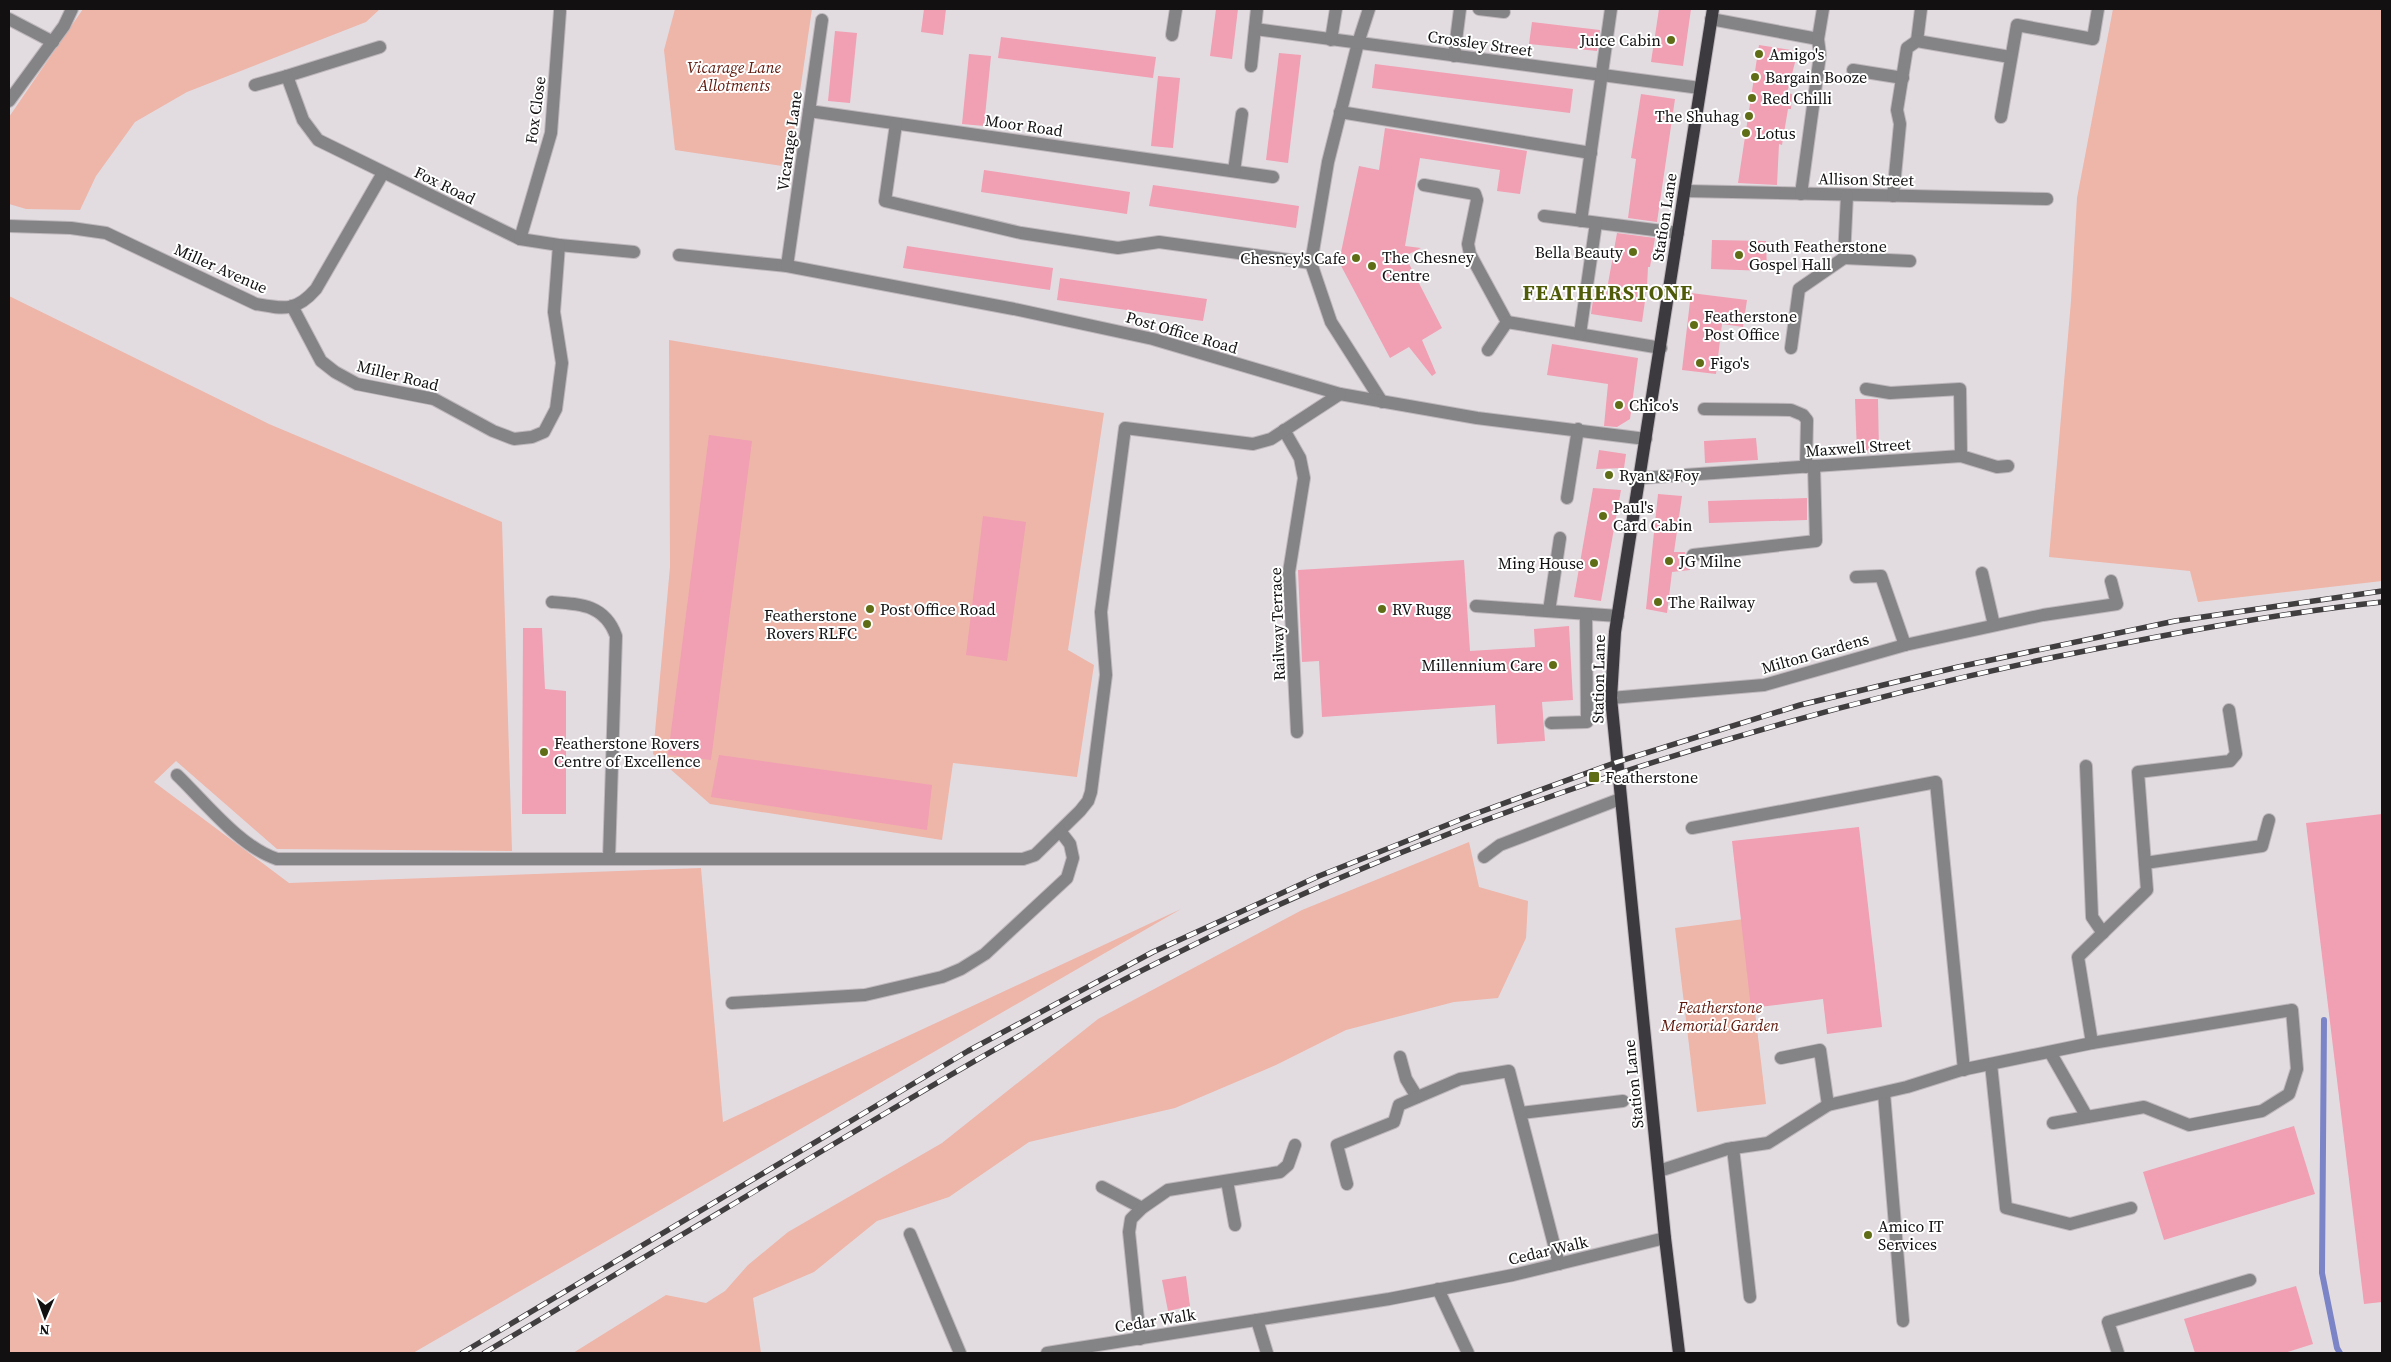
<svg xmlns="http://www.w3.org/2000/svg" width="2391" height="1362" font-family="'Source Serif 4',serif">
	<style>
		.green { fill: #eeb5a9 }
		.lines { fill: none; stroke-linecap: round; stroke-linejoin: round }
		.stream { stroke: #7b84c6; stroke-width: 6 }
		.building { fill: #f19fb3 }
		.minor-casing { stroke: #bdb7bc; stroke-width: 14 }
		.major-casing { stroke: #bdb7bc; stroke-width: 14 }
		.minor { stroke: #848385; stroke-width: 12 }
		.major { stroke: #3c3a3f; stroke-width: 12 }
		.rail-casing { stroke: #413e40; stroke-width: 5.5 }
		.rail { stroke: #fff; stroke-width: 4; stroke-dasharray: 11; stroke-linecap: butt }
		.poi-dot { fill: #5f6d16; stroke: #fff; stroke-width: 2 }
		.labels { text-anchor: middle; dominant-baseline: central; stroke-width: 4; stroke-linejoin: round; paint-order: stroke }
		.poi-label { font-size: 16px; fill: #121011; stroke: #fff; text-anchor: start }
		.street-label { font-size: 16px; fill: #121011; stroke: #fff }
		.park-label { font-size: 16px; font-style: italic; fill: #5e170b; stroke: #fff }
		.district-label { font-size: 21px; font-weight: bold; letter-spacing: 1px; fill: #4f5b08; stroke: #fff }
	</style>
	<rect width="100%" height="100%" fill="#e2dce1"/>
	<!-- green -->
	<g class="green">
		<polygon points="83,9 380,9 366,22 187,92 135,122 96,176 80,210 26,209 9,204 9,117"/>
		<polygon points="675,9 812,9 789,167 675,150 664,50"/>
		<polygon points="2113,9 2382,9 2382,581 2198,602 2190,571 2049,557 2071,301 2077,198"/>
		<polygon points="9,296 269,424 502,522 512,851 277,849 176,761 154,782 289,883 701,868 723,1122 1181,909 413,1353 9,1353"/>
		<polygon points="669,340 1104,413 1068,650 1094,665 1077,777 953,763 942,840 710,804 653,754 670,567"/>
		<polygon points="1469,842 1479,887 1528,901 1526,938 1498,998 1454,1002 1346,1030 1276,1065 1175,1108 1029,1142 949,1197 877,1221 814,1272 753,1298 761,1353 573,1353 666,1295 706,1303 725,1291 748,1265 788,1232 942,1143 1098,1019 1302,910"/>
		<polygon points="1744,919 1766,1104 1697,1112 1675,928"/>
	</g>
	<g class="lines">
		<!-- stream -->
		<polyline class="stream" points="2324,1020 2322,1273 2337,1348 2340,1353"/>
	</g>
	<!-- building -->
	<g class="building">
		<polygon points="924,9 946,9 943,35 921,32"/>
		<polygon points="1216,9 1238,9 1232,59 1210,56"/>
		<polygon points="1659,9 1691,9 1683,66 1651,62"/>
		<polygon points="1532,22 1600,30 1597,51 1529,44"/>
		<polygon points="835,31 857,33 850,103 828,101"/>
		<polygon points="1001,37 1156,57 1153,78 998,58"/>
		<polygon points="1759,45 1798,51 1787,93 1792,94 1791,109 1788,109 1782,145 1779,144 1777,185 1738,183"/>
		<polygon points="1279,53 1301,55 1288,163 1266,160"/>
		<polygon points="969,54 991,56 984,126 962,124"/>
		<polygon points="1375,64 1573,89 1570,113 1372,88"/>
		<polygon points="1158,76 1180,78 1173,148 1151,146"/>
		<polygon points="1641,94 1675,99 1657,222 1628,218 1636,159 1631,158"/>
		<polygon points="1385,128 1527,151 1520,194 1497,191 1500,170 1420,158 1405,246 1421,248 1405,256 1442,328 1422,340 1436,373 1432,376 1409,347 1390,358 1339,262 1359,166 1379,170"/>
		<polygon points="984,170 1130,192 1127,214 981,192"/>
		<polygon points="1153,185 1299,206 1296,228 1149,206"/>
		<polygon points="1617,233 1655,238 1650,267 1648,267 1647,287 1642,322 1591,314 1594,293 1606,295"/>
		<polygon points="1712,240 1766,241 1767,271 1711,269"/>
		<polygon points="907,246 1053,268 1050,290 903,268"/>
		<polygon points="1060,278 1207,299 1203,321 1057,300"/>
		<polygon points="1691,293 1747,300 1743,327 1722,324 1716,374 1682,370"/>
		<polygon points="1552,344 1638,358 1630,419 1617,427 1604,426 1608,384 1547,375"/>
		<polygon points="1855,399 1878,399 1879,453 1857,453"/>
		<polygon points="709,435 752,441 711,760 668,755"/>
		<polygon points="1756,438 1758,460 1705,463 1704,441"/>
		<polygon points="1599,450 1626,454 1624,468 1596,469"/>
		<polygon points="1593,488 1621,490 1601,601 1574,597"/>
		<polygon points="1658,494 1682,496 1674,552 1685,552 1690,570 1672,572 1667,613 1646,609"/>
		<polygon points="1807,498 1807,520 1709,523 1708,501"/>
		<polygon points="983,516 1026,522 1007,661 966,655"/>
		<polygon points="1464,560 1470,651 1535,647 1534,629 1569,626 1573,700 1542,702 1545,741 1497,744 1495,705 1322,717 1319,661 1302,662 1298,570"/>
		<polygon points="523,628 542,628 545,689 566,691 566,814 522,814"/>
		<polygon points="719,755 932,785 927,830 711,797"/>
		<polygon points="2382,814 2382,1302 2364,1304 2306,823"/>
		<polygon points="1859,827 1882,1027 1827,1034 1823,999 1751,1008 1732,841"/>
		<polygon points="2294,1126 2315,1194 2164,1240 2143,1172"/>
		<polygon points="1186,1276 1190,1306 1168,1311 1162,1280"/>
		<polygon points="2296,1286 2313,1344 2284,1353 2195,1353 2184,1319"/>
	</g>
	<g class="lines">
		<!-- minor casing -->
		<g class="minor-casing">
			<g id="minor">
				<polyline points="1369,9 1358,43 1328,162 1311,263 1331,322 1382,402"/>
				<polyline points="1479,9 1504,12"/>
				<polyline points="9,19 53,42"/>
				<polyline points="1711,19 1818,39 1823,9"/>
				<polyline points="1255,29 1700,88"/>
				<polyline points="1172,35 1176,9"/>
				<polyline points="1331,40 1336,9"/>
				<polyline points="1917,41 1921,9"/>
				<polyline points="1454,56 1460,9"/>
				<polyline points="1251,66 1257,9"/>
				<polyline points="1853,70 1903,78"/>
				<polyline points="287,76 380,47"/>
				<polyline points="255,85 287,76 303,120 318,140 520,239 559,245 634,252"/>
				<polyline points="9,101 64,26 72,9"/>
				<polyline points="809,111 1273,177"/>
				<polyline points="1340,112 1591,153"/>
				<polyline points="2001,117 2017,25 2093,39 2098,9"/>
				<polyline points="896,124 885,201 1021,233 1118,248 1159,242 1311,263"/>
				<polyline points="1234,171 1242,114"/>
				<polyline points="1424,185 1475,194 1477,200 1468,244 1470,254 1507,322 1488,350"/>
				<polyline points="1685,191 2047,199"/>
				<polyline points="1801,194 1820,55 1818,39"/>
				<polyline points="1893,196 1900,124 1897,110 1907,48 1917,41 2010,57"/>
				<polyline points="1544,216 1678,233"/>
				<polyline points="1581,221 1611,9"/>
				<path d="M 9,226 L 71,228 L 106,233 L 256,304 C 284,309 296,312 316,289 L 383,173"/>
				<polyline points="520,239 551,133 560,11"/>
				<polyline points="679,255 787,266 1014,309 1153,339 1340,394 1477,418 1646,439"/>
				<polyline points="1844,258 1910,261"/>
				<polyline points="787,266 822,20"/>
				<polyline points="292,306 321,361 335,372 357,384 434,399 493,431 514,439 532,437 544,432 556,409 562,363 554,312 559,245"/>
				<polyline points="1507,322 1661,348"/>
				<polyline points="1580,334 1596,223"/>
				<polyline points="1791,348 1799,289 1844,258 1847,195"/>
				<polyline points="1866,389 1890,393 1960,389 1961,456"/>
				<polyline points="1704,409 1791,410 1803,415 1807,420 1806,467"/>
				<polyline points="1284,430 1300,458 1304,478 1289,572 1297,732"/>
				<polyline points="1641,478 1961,456 1997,467 2008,466"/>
				<polyline points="1567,498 1578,429"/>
				<polyline points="1693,555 1816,541 1814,466"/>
				<polyline points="1982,573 1994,625"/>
				<polyline points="1856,577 1881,576 1905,645"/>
				<path d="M 552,602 C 581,604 605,605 616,636 L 609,859"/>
				<polyline points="1476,606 1618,616"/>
				<polyline points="1549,611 1560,538"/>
				<polyline points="1611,698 1764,685 1905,645 2043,615 2117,604 2111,581"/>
				<polyline points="1551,723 1587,722 1586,614"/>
				<polyline points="2086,766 2092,917 2103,933"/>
				<path d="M 177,775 C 205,802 240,847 277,859 L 1023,859 L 1035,855 L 1080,811 L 1088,801 L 1091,792 L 1106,675 L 1101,612 L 1125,428 L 1253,444 L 1271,439 L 1340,394"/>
				<polyline points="1692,828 1936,782 1964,1070"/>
				<polyline points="1484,857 1500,845 1620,799"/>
				<polyline points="2145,863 2262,846 2269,820"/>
				<polyline points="732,1003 865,995 942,977 961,969 985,954 1067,878 1073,858 1070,844 1060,831"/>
				<polyline points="2092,1043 2078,957 2147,890 2138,772 2230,761 2236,754 2229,710"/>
				<polyline points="2050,1052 2087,1117"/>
				<polyline points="1400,1057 1406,1079 1417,1097"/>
				<polyline points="1781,1058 1820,1050 1828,1105"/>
				<polyline points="1991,1064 2006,1208 2070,1224 2131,1208"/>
				<polyline points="1884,1093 1903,1321"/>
				<polyline points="1521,1113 1623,1101"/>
				<polyline points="1733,1148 1750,1297"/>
				<polyline points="1659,1171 1727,1149 1768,1143 1828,1105 1907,1087 1961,1070 2092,1043 2292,1010 2297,1069 2289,1094 2262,1111 2189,1125 2144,1107 2053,1123"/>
				<polyline points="1227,1181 1235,1225"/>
				<polyline points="1347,1184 1337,1145 1394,1122 1399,1105 1460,1079 1509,1071 1559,1264"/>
				<polyline points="1102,1187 1142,1208"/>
				<polyline points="910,1234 960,1353"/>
				<polyline points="1438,1289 1468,1353"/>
				<polyline points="1257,1320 1267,1353"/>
				<polyline points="1140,1339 1129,1232 1131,1219 1142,1208 1168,1190 1280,1172 1288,1165 1295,1145"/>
				<polyline points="1047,1353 1389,1299 1513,1275 1665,1238"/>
				<polyline points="2118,1353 2108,1322 2250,1280"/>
			</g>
		</g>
		<!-- major casing -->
		<g class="major-casing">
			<polyline id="major" points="1679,1353 1665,1238 1611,698 1615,632 1713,9"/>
		</g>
		<!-- minor -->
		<use href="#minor" class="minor"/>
		<!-- major -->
		<use href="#major" class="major"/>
		<!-- rail casing -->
		<g class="rail-casing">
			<g id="rail">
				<polyline points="462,1353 968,1051 1153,952 1319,876 1472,815 1617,762 1800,705 1958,667 2175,621 2382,591"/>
				<path d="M 484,1353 C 596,1286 709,1219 822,1151 C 934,1084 1047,1017 1165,959 C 1443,819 1751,721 2055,657 C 2164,635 2272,614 2382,602"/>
			</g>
		</g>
		<!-- rail -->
		<use href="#rail" class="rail"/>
	</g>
	<!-- markers -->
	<g class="poi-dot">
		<circle cx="1671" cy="40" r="5"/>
		<circle cx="1759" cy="54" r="5"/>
		<circle cx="1755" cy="77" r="5"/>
		<circle cx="1752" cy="98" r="5"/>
		<circle cx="1749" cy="116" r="5"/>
		<circle cx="1746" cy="133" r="5"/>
		<circle cx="1633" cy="252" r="5"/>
		<circle cx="1739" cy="255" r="5"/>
		<circle cx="1356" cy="258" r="5"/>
		<circle cx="1372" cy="266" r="5"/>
		<circle cx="1694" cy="325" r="5"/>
		<circle cx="1700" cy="363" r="5"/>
		<circle cx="1619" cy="405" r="5"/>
		<circle cx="1609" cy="475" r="5"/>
		<circle cx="1603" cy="516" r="5"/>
		<circle cx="1669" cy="561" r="5"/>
		<circle cx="1594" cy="563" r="5"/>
		<circle cx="1658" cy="602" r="5"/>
		<circle cx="870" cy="609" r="5"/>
		<circle cx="1382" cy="609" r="5"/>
		<circle cx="867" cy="624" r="5"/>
		<circle cx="1553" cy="665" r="5"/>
		<circle cx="544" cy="752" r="5"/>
		<rect x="1588" y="771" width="12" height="12" rx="2.5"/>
		<circle cx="1868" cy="1235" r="5"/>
	</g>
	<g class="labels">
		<!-- poi labels -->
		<g class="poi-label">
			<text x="1661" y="40" text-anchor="end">Juice Cabin</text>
			<text x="1769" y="54">Amigo's</text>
			<text x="1765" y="77">Bargain Booze</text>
			<text x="1762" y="98">Red Chilli</text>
			<text x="1739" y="116" text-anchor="end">The Shuhag</text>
			<text x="1756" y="133">Lotus</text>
			<text x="1749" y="246">South Featherstone<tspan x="1749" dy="18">Gospel Hall</tspan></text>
			<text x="1623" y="252" text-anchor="end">Bella Beauty</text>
			<text x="1382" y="257">The Chesney<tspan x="1382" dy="18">Centre</tspan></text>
			<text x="1346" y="258" text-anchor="end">Chesney's Cafe</text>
			<text x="1704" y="316">Featherstone<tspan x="1704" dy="18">Post Office</tspan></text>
			<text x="1710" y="363">Figo's</text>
			<text x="1629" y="405">Chico's</text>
			<text x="1619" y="475">Ryan &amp; Foy</text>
			<text x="1613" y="507">Paul's<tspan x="1613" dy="18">Card Cabin</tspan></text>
			<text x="1679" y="561">JG Milne</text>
			<text x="1584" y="563" text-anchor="end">Ming House</text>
			<text x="1668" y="602">The Railway</text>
			<text x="880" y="609">Post Office Road</text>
			<text x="1392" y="609">RV Rugg</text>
			<text x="857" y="615" text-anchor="end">Featherstone<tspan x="857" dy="18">Rovers RLFC</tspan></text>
			<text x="1543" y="665" text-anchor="end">Millennium Care</text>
			<text x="554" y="743">Featherstone Rovers<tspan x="554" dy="18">Centre of Excellence</tspan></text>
			<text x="1605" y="777">Featherstone</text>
			<text x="1878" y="1226">Amico IT<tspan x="1878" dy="18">Services</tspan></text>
		</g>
		<!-- street labels -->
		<g class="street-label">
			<text transform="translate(1480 43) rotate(8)">Crossley Street</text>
			<text transform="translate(535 110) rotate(-82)">Fox Close</text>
			<text transform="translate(1024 125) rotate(8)">Moor Road</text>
			<text transform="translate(789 141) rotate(-82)">Vicarage Lane</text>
			<text transform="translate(1866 179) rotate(1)">Allison Street</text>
			<text transform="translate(445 185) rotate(26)">Fox Road</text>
			<text transform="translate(1664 217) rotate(-81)">Station Lane</text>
			<text transform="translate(221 268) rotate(24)">Miller Avenue</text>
			<text transform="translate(1182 332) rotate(16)">Post Office Road</text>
			<text transform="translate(398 375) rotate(14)">Miller Road</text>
			<text transform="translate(1858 447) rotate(-4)">Maxwell Street</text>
			<text transform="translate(1277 624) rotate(-92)">Railway Terrace</text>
			<text transform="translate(1815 653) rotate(-16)">Milton Gardens</text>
			<text transform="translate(1598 679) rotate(-89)">Station Lane</text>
			<text transform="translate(1633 1084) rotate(-96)">Station Lane</text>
			<text transform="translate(1548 1250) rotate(-13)">Cedar Walk</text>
			<text transform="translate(1155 1320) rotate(-9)">Cedar Walk</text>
		</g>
		<!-- park labels -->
		<g class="park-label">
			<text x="734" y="67">Vicarage Lane<tspan x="734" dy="18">Allotments</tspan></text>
			<text x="1720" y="1007">Featherstone<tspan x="1720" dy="18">Memorial Garden</tspan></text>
		</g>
		<!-- district labels -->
		<g class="district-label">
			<text x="1608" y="292">FEATHERSTONE</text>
		</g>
	</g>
	<!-- border -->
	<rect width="2391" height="1362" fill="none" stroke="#121011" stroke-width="20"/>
	<!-- north arrow -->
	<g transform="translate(45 1317) rotate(182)" stroke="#ffffff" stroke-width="4" paint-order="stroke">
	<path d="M0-4L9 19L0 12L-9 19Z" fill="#121011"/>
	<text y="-8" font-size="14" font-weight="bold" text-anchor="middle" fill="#121011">N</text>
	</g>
</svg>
